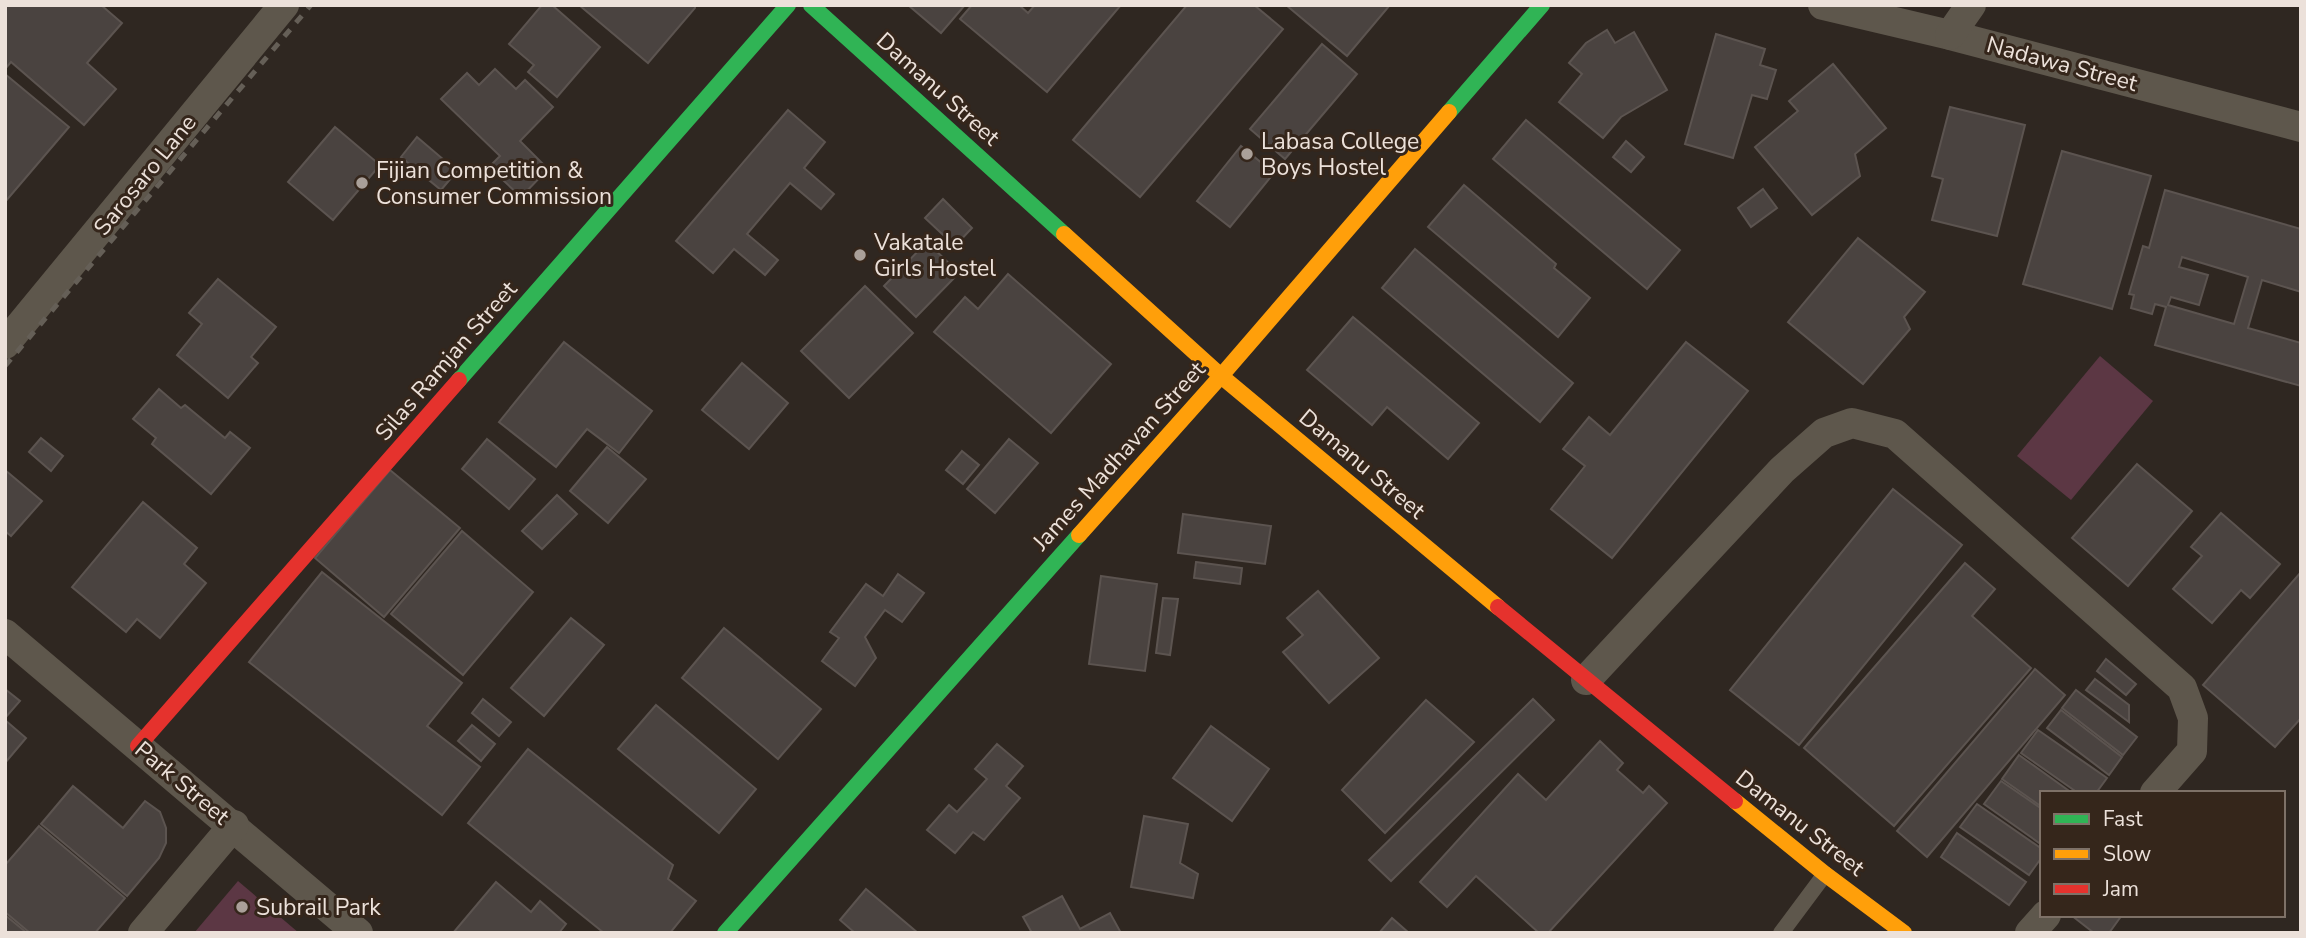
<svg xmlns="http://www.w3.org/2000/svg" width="2306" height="938" font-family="'Nunito Sans',sans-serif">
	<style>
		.green { fill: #5c3744 }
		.building { fill: #4a4340; stroke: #5c5450; stroke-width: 2; fill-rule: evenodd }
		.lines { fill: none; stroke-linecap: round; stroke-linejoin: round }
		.lane { stroke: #5e574c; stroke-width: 16 }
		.street { stroke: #5e574c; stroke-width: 30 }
		.fast { stroke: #30b455; stroke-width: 16 }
		.slow { stroke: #ff9f0a; stroke-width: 16 }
		.jam { stroke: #e5322d; stroke-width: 16 }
		.rail { stroke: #655f57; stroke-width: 5; stroke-dasharray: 9 9; stroke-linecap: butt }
		.poi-dot { fill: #aaa099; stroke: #35261b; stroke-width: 2.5 }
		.labels { text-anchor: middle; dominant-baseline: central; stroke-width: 6; stroke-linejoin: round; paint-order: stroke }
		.street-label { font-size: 23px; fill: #ece1da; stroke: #35261b }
		.poi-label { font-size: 23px; fill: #ece1da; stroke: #35261b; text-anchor: start }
	</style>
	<rect width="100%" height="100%" fill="#2f2721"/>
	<!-- green -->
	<g class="green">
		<polygon points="2100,356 2153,401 2071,500 2017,456"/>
		<polygon points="238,881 299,933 194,933"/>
	</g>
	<!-- building -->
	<g class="building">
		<polygon points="5,5 101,5 122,23 87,63 116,89 84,125 11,62 5,69"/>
		<polygon points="542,5 552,5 600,47 557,97 528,72 534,65 509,44"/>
		<polygon points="579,5 695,5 695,8 648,63"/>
		<polygon points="908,5 965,5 941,33"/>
		<polygon points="972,5 1019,5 1028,13 1035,5 1121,5 1047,92 960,19"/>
		<polygon points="1187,5 1254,5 1283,29 1140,197 1073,140"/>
		<polygon points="1286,5 1390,5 1347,56"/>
		<polygon points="1607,30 1615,43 1634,32 1667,90 1621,117 1603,138 1559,102 1582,74 1569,63 1586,43"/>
		<polygon points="1716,34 1765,49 1760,65 1776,70 1767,99 1752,95 1733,158 1685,144"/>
		<polygon points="1322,44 1357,74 1285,159 1250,129"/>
		<polygon points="1833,64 1886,128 1855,154 1860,176 1812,215 1755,147 1798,111 1789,101"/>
		<polygon points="495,69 516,89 525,80 553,107 520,141 548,169 521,197 489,167 500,156 441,99 467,73 479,85"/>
		<polygon points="5,74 69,127 5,202"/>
		<polygon points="1950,107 2025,125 1997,236 1932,220 1943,179 1932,176"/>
		<polygon points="788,110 825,142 804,168 834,194 821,209 790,183 747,234 778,260 765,275 734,249 713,273 676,241"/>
		<polygon points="1526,120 1680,250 1647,289 1493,159"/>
		<polygon points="335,127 380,165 333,220 288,182"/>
		<polygon points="417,137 457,171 441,190 401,157"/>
		<polygon points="1626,141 1644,157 1631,172 1613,157"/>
		<polygon points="1241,146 1274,173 1230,227 1197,201"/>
		<polygon points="2062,151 2151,176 2112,309 2023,284"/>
		<polygon points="1464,185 1556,264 1554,268 1590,298 1558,337 1428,227"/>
		<polygon points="1763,189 1777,208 1751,227 1738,208"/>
		<path d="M 2165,190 L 2301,229 L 2301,292 L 2262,280 L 2248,328 L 2301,343 L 2301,386 L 2155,345 L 2166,307 L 2155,304 L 2152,314 L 2131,308 L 2134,295 L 2129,294 L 2143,246 L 2149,248 ZM 2182,257 L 2248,277 L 2234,324 L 2168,305 L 2171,297 L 2199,305 L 2208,275 L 2179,267 Z"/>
		<polygon points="943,199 972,228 955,246 925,218"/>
		<polygon points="1858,238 1925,292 1904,317 1910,329 1863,384 1788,322"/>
		<polygon points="927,242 959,273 916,317 884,286"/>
		<polygon points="1415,249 1573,383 1540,422 1382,288"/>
		<polygon points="1008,274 1111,364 1051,433 934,332 965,297 978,309"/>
		<polygon points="218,279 276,327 251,357 258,363 228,398 177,355 202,324 189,313"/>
		<polygon points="865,286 913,333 849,398 801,351"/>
		<polygon points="1353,317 1479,423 1448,459 1387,407 1372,425 1307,370"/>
		<polygon points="564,342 652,411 619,453 587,429 556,467 499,422"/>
		<polygon points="1686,342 1748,391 1612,558 1551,509 1585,466 1563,449 1589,417 1610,435"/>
		<polygon points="742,363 788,403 749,449 702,410"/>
		<polygon points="159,389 181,408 185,405 225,438 230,432 250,448 211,494 152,444 156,438 133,419"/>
		<polygon points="41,438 63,456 51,471 29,452"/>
		<polygon points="487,439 535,479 509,509 462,469"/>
		<polygon points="1009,439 1038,463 995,513 967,489"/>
		<polygon points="607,447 646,479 608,523 570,491"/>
		<polygon points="962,451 979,465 963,484 946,470"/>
		<polygon points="2137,464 2192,511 2128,586 2072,538"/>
		<polygon points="5,470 42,501 11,536 5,531"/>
		<polygon points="390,470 460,528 384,617 315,558"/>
		<polygon points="1893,489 1962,545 1799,745 1730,690"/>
		<polygon points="557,495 577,514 542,549 522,531"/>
		<polygon points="143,502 197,548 184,564 206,583 160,638 137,619 126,632 72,587"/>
		<polygon points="2221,513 2280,564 2250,598 2241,590 2212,623 2173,589 2202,556 2191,547"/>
		<polygon points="1183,514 1271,526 1265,564 1178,553"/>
		<polygon points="462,531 533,592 463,675 391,614"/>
		<polygon points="1196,562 1242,568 1240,584 1194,578"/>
		<polygon points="1965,563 1995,589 1972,616 2031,668 1894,826 1804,748"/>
		<polygon points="322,572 462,683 427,726 480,767 442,815 249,662"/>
		<polygon points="2301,572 2301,718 2275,747 2203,685"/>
		<polygon points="898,574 924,593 902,622 885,610 865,637 876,658 855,686 822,661 839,638 830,632 866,584 883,596"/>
		<polygon points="1101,576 1157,584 1145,671 1089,664"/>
		<polygon points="1318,591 1379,658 1329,703 1283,652 1303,635 1287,618"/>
		<polygon points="1163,598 1178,599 1170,655 1156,653"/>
		<polygon points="571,618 604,645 544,716 511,688"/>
		<polygon points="724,628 821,709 778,759 682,678"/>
		<polygon points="2106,659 2136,684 2126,695 2097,671"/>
		<polygon points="2035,669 2065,695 1927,857 1897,831"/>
		<polygon points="2095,679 2129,705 2129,722 2086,690"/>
		<polygon points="5,689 20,701 5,718"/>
		<polygon points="2076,690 2137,737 2123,755 2062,708"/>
		<polygon points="483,699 511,722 499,736 472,713"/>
		<polygon points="1533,699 1554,720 1391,881 1369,860"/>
		<polygon points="1426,700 1474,742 1385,833 1342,790"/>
		<polygon points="656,705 756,789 719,833 618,749"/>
		<polygon points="2061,710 2122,757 2109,775 2047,728"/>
		<polygon points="5,720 26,738 5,763"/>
		<polygon points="472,725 495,744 481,761 458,741"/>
		<polygon points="1211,726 1269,769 1232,821 1173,778"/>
		<polygon points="2038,730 2107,778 2096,793 2078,793 2021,753"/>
		<polygon points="1600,741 1623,763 1617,770 1643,793 1649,786 1667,803 1548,933 1539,933 1476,876 1447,907 1420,882 1518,774 1546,800"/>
		<polygon points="997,744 1023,766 1006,786 1020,798 984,840 973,832 955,853 927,830 949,805 957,812 987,779 975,769"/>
		<polygon points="528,749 673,865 668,879 696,901 670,933 604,933 468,823"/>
		<polygon points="2019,755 2072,793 2042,793 2042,807 2002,779"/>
		<polygon points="2001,781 2042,809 2042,845 1984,804"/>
		<polygon points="73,786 123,828 145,801 160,812 166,828 166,843 159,858 127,896 41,824"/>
		<polygon points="1977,804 2042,849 2042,857 2029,875 1960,827"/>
		<polygon points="1144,816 1188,824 1180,863 1198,874 1193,898 1131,887"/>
		<polygon points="39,826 125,898 95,933 30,933 5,912 5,865"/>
		<polygon points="1957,833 2026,882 2009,905 1941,857"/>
		<polygon points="496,882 531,912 540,901 566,924 559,933 453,933"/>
		<polygon points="866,889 918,933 855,933 840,920"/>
		<polygon points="1062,896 1080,929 1110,913 1121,933 1032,933 1023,917"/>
		<polygon points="5,915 27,933 5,933"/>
		<polygon points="2071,915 2122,915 2109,933 2094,933"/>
		<polygon points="1392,918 1409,933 1379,933"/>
	</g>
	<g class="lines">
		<!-- lane -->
		<polyline class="lane" points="1781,933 1825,874"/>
		<!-- street -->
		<g class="street">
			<polyline points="1823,5 1950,35 2301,127"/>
			<polyline points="1950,35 1971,5"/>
			<polyline points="5,344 284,5"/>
			<polyline points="5,634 358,933"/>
			<polyline points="1586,680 1782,470 1824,433 1852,423 1895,434 2182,688 2193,718 2192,751 2155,793"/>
			<polyline points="143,933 234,825"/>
			<polyline points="2030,933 2046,915"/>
		</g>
		<!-- fast -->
		<g class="fast">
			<polyline points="811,5 1064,234"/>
			<polyline points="1449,112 1542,5"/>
			<polyline points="459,380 788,5"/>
			<polyline points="725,933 1079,535"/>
		</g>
		<!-- slow -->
		<g class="slow">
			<polyline points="1064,234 1221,376 1498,607"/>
			<polyline points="1079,535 1221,376 1449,112"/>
			<polyline points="1735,801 1825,874 1904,933"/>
		</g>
		<!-- jam -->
		<g class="jam">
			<polyline points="1498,607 1735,801"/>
			<polyline points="138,746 459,380"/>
		</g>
		<!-- rail -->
		<polyline class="rail" points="5,366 311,5"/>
	</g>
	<!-- markers -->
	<g class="poi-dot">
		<circle cx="1247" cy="154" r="7"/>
		<circle cx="362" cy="183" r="7"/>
		<circle cx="860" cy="255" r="7"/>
		<circle cx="242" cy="907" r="7"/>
	</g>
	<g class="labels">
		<!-- street labels -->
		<g class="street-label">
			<text transform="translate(2062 64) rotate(15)">Nadawa Street</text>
			<text transform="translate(938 89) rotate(42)">Damanu Street</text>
			<text transform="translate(145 175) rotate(-51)">Sarosaro Lane</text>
			<text transform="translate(446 361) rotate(-49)">Silas Ramjan Street</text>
			<text transform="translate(1119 456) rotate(-48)">James Madhavan Street</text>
			<text transform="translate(1362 464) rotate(40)">Damanu Street</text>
			<text transform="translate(182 783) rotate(40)">Park Street</text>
			<text transform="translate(1800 823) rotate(38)">Damanu Street</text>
		</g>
		<!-- poi labels -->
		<g class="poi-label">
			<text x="1261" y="141">Labasa College<tspan x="1261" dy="26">Boys Hostel</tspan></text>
			<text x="376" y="170">Fijian Competition &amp;<tspan x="376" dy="26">Consumer Commission</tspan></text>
			<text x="874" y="242">Vakatale<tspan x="874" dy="26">Girls Hostel</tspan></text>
			<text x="256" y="907">Subrail Park</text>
		</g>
	</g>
	<!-- border -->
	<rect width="2306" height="938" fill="none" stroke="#ece1da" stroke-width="14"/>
	<!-- legend -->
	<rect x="2040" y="791" width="245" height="126" fill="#35261b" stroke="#7e7167" stroke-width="2"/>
	<rect x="2054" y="814" width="35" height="10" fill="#30b455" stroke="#7e7167" stroke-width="2"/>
	<text x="2103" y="826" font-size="21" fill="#ece1da">Fast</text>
	<rect x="2054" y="849" width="35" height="10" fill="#ff9f0a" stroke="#7e7167" stroke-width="2"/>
	<text x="2103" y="861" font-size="21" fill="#ece1da">Slow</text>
	<rect x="2054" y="884" width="35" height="10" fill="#e5322d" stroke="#7e7167" stroke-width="2"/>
	<text x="2103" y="896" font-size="21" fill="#ece1da">Jam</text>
</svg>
